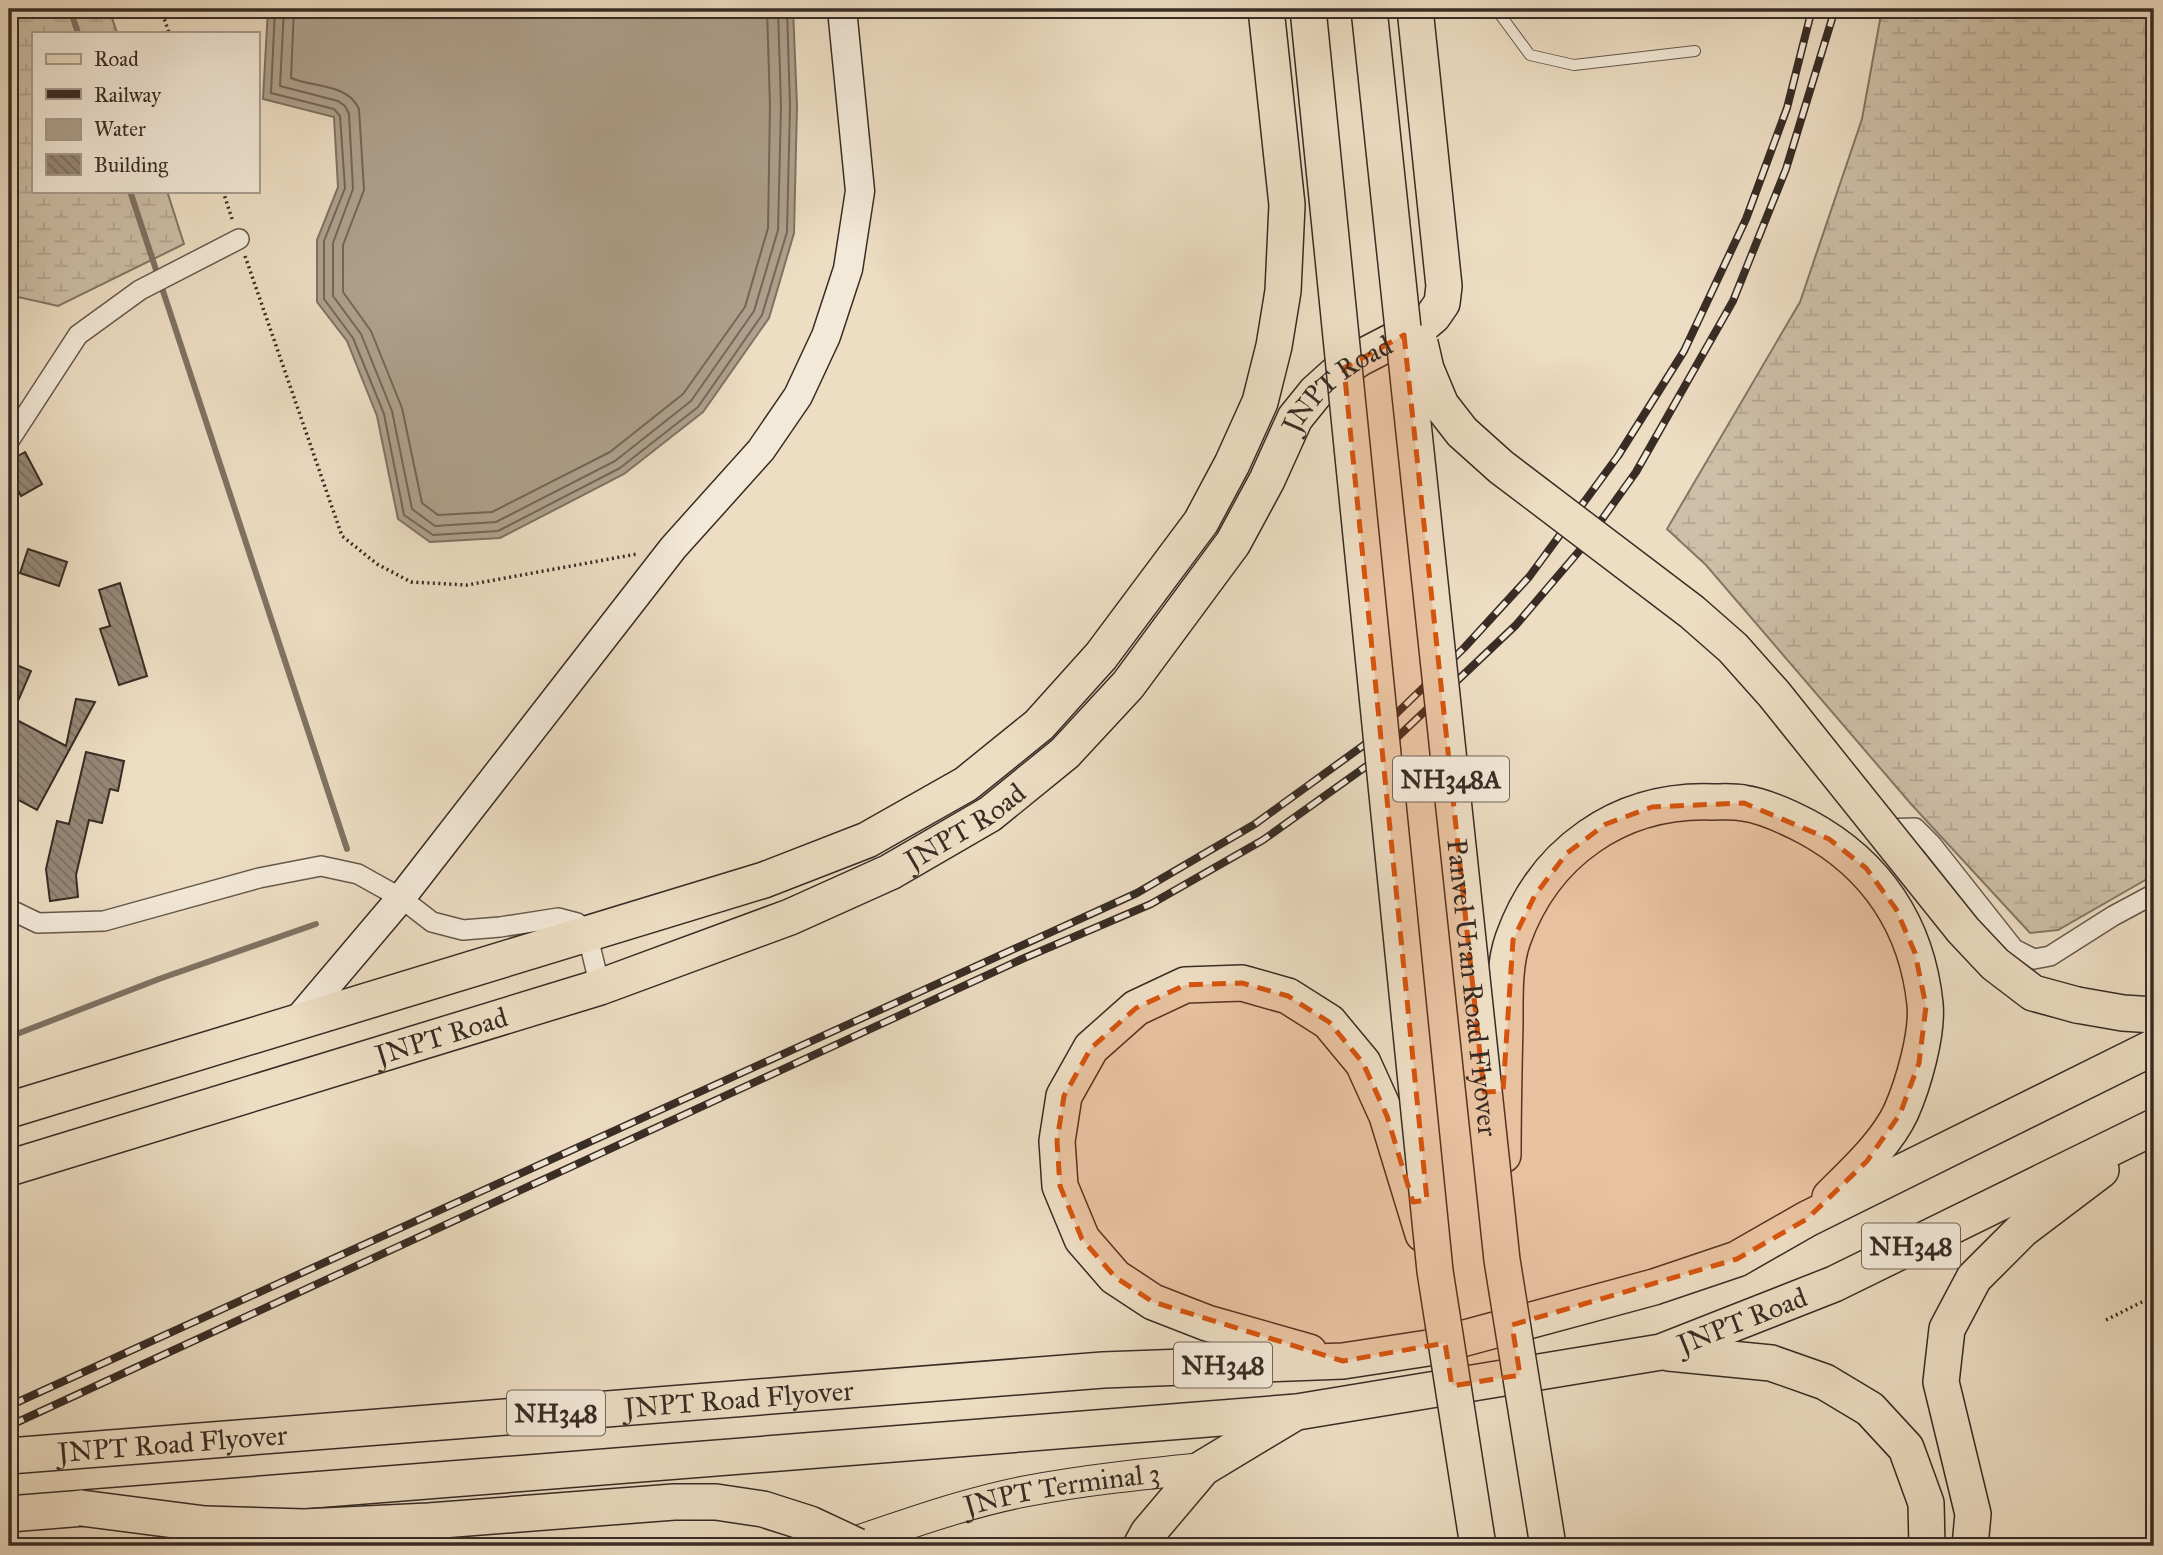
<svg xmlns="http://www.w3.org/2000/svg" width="2163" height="1555" font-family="'IM FELL Great Primer',serif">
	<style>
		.wetland { fill: url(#wetland-marsh); stroke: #837666; stroke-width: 2 }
		.water { fill: #afa18d; stroke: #7f7263; stroke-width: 2 }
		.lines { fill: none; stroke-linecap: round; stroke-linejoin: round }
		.shore { stroke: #746659; stroke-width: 2 }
		.stream { stroke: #7f7263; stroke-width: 6 }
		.building { fill: url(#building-back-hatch); stroke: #382c25; stroke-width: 2 }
		.lane-casing { stroke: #65584c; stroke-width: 12 }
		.street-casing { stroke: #65584c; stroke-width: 22 }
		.secondary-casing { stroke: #382c25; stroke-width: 31 }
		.primary-casing { stroke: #382c25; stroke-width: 32 }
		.highway-casing { stroke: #382c25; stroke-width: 38 }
		.path { stroke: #382c25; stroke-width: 3.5; stroke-dasharray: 2 3.5; stroke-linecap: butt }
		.lane { stroke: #f3e9d8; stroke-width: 10 }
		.street { stroke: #f3e9d8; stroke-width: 19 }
		.secondary { stroke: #f3e9d8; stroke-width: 28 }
		.primary { stroke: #edddc3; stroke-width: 30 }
		.highway { stroke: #edddc3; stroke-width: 35 }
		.rail-casing { stroke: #382c25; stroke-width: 8 }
		.rail { stroke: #f3e9d8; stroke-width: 5; stroke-dasharray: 16; stroke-linecap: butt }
		.highway-bridge-casing { stroke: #382c25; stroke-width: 38; stroke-linecap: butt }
		.highway-bridge { stroke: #edddc3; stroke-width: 35 }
		.marked { fill: #d6540e; fill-opacity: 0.2; stroke: #d6540e; stroke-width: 5; stroke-dasharray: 14 9; stroke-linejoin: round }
		.labels { text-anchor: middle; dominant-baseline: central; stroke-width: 5; stroke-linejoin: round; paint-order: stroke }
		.shield { fill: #f3e9d8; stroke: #70655b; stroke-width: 2 }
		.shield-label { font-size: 26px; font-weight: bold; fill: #382c25 }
		.street-label { font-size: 28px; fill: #382c25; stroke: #f3e9d8 }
	</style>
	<defs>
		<pattern id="wetland-marsh" width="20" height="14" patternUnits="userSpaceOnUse" patternTransform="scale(1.75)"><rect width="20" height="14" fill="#cebfa8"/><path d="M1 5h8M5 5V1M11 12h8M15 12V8" fill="none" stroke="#b2a490"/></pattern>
		<pattern id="building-back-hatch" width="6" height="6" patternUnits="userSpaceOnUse" patternTransform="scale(1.75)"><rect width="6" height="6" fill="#968877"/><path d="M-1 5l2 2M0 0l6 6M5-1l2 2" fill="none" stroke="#7b6f61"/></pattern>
	</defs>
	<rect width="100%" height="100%" fill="#edddc3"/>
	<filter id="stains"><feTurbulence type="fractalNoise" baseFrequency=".00286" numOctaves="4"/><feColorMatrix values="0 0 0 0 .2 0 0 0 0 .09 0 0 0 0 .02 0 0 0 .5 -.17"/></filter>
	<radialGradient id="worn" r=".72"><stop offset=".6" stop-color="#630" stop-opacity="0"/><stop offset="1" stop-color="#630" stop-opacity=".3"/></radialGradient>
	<!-- wetland -->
	<g class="wetland">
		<polygon points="9,9 109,9 117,33 33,33 33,191 167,191 184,244 58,306 9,295"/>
		<polygon points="1882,9 2154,9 2154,875 2058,930 2030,933 1911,804 1706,565 1667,529 1800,302 1862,119"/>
	</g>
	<!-- water -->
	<polygon class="water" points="268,9 793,9 797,106 794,233 769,318 703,412 624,474 500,538 430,542 398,519 377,416 347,341 317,302 317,240 338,187 334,117 263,99"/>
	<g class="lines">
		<!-- shore -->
		<g class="shore">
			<polyline points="275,9 271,93 334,109 340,116 345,188 324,241 324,299 353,338 384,414 404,515 433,535 498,531 620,468 698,407 762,315 787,232 790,106 787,9"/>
			<polyline points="284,9 280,86 338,101 345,106 349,114 353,189 333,243 333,296 361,334 392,411 412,509 435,526 496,522 615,461 691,401 754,311 778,230 781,106 778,9"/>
			<path d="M 294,9 L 291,78 C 314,88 347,83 359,109 L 364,190 L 343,245 L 343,292 L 371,331 L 402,408 L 422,503 L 438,515 L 492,512 L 610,452 L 683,394 L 745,307 L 768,228 L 770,106 L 767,9"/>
		</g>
		<!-- stream -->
		<g class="stream">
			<polyline points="70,9 78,33"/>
			<polyline points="130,191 347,849"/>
			<polyline points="9,1037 159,979 316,924"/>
		</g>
	</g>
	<!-- building -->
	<g class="building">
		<polygon points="25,452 42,484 21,496 9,473 9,461"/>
		<polygon points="28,549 67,562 59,586 20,573"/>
		<polygon points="120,583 147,676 119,685 100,629 110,626 99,590"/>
		<polygon points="14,664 31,671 11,717 66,746 76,699 95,702 37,810 9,795 9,675"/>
		<polygon points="86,752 124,761 118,791 110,789 102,823 89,820 76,875 78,897 50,901 46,869 57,821 69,824"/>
	</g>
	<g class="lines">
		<!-- lane casing -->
		<g class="lane-casing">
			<polyline id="lane" points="1496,9 1530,55 1574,65 1695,51"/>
		</g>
		<!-- street casing -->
		<g class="street-casing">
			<g id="street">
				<polyline points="9,441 78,335 140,290 239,239"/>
				<polyline points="1882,829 1915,828 1931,844 2014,949 2034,959 2050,956 2113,916 2154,894"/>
				<polyline points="9,909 38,923 104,921 259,878 321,866 358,874 401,898 432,922 463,930 500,927 558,918 577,923 587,933 600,987"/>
			</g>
		</g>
		<!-- secondary casing -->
		<g class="secondary-casing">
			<polyline id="secondary" points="296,1022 401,898 673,548 761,450 798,396 826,336 848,269 860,191 842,9"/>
		</g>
		<!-- primary casing -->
		<g class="primary-casing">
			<g id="primary">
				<path id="s1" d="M 842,1546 C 903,1526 964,1503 1027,1491 C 1085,1480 1144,1474 1203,1468"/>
			</g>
		</g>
		<!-- highway casing -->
		<g class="highway-casing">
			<g id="highway">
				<polyline points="2077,1005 2123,1013 2154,1015"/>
				<polyline points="9,1110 764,880 867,840 966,784 1039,725 1101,656 1201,522 1232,464 1260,402 1274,346 1283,291 1287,205 1266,9"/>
				<path d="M 1503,1155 C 1503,1111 1504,1067 1505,1023 C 1505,996 1504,964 1513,939 C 1544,852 1619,799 1712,802 C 1722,802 1733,801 1743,803 C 1765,806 1788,817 1807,827 C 1877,865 1917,926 1925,1004 C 1928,1034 1913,1085 1901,1112 C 1886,1144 1855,1172 1830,1197"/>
				<path id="s2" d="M 9,1168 L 600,987 L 790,917 L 890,872 L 990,814 L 1065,753 L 1128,685 L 1233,543 L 1267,480 L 1295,418 L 1316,392 L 1336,374 L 1360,358 L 1420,327 L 1433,316 L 1442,303 L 1444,286 L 1415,9"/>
				<polyline points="1309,1352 1207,1323 1153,1302 1115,1277 1082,1239 1060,1186 1057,1141 1064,1096 1091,1048 1136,1008 1185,985 1242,983 1288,996 1329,1022 1363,1063 1387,1116 1423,1234"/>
				<polyline points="1669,1353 1771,1363 1825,1382 1870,1409 1906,1448 1926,1503 1927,1546"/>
				<path id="s3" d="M 9,1456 L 1103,1370 L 1343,1361 L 1428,1348 L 1654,1287 L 1737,1259 L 1807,1219 L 2154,1047"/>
				<path id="s4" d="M 9,1514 L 1297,1412 L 1661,1352 L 1834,1284 L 2154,1127"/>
				<polyline points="1141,1546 1148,1533 1203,1468 1291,1415"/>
				<polyline points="1970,1546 1973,1514 1941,1382 1947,1329 1974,1278 2023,1229 2101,1170"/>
			</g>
		</g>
		<!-- path -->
		<g class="path">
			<polyline points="161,9 169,33"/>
			<polyline points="223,191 233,222"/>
			<polyline points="245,256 342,536 377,564 411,582 467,585 637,554"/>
			<polyline points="2106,1320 2154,1296"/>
		</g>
		<!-- lane -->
		<use href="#lane" class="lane"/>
		<!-- street -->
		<use href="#street" class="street"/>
		<!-- secondary -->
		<use href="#secondary" class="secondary"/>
		<!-- primary -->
		<use href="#primary" class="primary"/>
		<!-- highway -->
		<use href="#highway" class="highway"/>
		<!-- rail casing -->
		<g class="rail-casing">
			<g id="rail">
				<polyline points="9,1406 1137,893 1255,824 1364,745 1464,648 1529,577 1618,456 1684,351 1746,219 1787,108 1812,9"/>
				<polyline points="9,1426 1022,959 1151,904 1263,840 1368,765 1516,625 1580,550 1636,472 1733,301 1786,169 1835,9"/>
			</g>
		</g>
		<!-- rail -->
		<use href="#rail" class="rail"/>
		<!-- highway-bridge casing -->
		<g class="highway-bridge-casing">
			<g id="highway-bridge">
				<polyline points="1308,9 1435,1271 1478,1546"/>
				<path id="s5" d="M 1369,9 L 1502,1260 L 1548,1546"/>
				<polyline points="1420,343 1426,369 1441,405 1462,432 1501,467 1692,612 1733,648 1774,694 1963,930 1995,964 2033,993 2077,1005"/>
				<polyline points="81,1508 205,1524 304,1527 429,1521 674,1502 716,1502 763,1509 810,1524 857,1546"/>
			</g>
		</g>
		<!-- highway-bridge -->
		<use href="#highway-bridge" class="highway-bridge"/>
	</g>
	<!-- marked area -->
	<path class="marked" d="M 1404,335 L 1484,1092 L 1503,1091 L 1513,940 L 1535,895 L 1567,853 L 1606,824 L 1652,807 L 1744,803 L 1829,839 L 1866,868 L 1896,909 L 1915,953 L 1926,1006 L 1919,1063 L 1900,1114 L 1867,1161 L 1807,1219 L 1737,1259 L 1512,1325 L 1520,1375 L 1452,1386 L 1445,1343 L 1343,1361 L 1153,1302 L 1115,1277 L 1082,1239 L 1060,1186 L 1057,1141 L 1064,1096 L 1091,1048 L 1136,1008 L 1185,985 L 1242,983 L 1288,996 L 1329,1022 L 1363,1063 L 1387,1116 L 1413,1202 L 1427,1200 L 1344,368 Z"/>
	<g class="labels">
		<!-- shield labels -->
		<g class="shield">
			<rect x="1393" y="756.5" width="116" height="45" rx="5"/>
			<rect x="1862" y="1223.5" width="98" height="45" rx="5"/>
			<rect x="1174" y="1342.5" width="98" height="45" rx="5"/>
			<rect x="507" y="1390.5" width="98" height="45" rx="5"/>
		</g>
		<g class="shield-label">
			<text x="1451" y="779">NH348A</text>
			<text x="1911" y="1246">NH348</text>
			<text x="1223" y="1365">NH348</text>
			<text x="556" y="1413">NH348</text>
		</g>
		<!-- street labels -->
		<g class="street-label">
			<text stroke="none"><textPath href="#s2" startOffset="1606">JNPT Road</textPath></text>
			<text stroke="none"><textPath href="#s2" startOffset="1018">JNPT Road</textPath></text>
			<text stroke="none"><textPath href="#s5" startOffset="984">Panvel Uran Road Flyover</textPath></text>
			<text stroke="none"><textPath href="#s2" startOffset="452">JNPT Road</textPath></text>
			<text stroke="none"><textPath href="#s4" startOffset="1748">JNPT Road</textPath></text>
			<text stroke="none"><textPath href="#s3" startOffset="732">JNPT Road Flyover</textPath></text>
			<text stroke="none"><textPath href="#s3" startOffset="164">JNPT Road Flyover</textPath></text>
			<text stroke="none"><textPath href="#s1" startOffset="228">JNPT Terminal 3</textPath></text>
		</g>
	</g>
	<!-- margin -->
	<rect width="2163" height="1555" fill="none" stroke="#edddc3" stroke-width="35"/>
	<rect x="10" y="10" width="2142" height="1534" fill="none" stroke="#382c25" stroke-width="3.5"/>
	<rect x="18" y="18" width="2128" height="1520" fill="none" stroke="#382c25" stroke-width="2"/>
	<!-- legend -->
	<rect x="32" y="32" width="228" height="161" fill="#f3e9d8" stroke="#a89d90" stroke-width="2"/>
	<rect x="46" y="54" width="35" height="10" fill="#edddc3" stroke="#a89d90" stroke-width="2"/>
	<text x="94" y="66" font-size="21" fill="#382c25">Road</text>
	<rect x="46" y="89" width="35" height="10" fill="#382c25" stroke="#a89d90" stroke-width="2"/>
	<text x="94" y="102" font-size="21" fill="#382c25">Railway</text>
	<rect x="46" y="119" width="35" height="21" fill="#afa18d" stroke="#a89d90" stroke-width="2"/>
	<text x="94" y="136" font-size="21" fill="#382c25">Water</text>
	<rect x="46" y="154" width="35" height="21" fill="url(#building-back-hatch)" stroke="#a89d90" stroke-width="2"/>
	<text x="94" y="172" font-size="21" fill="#382c25">Building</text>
	<rect width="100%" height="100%" filter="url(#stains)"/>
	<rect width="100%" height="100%" fill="url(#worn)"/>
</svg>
